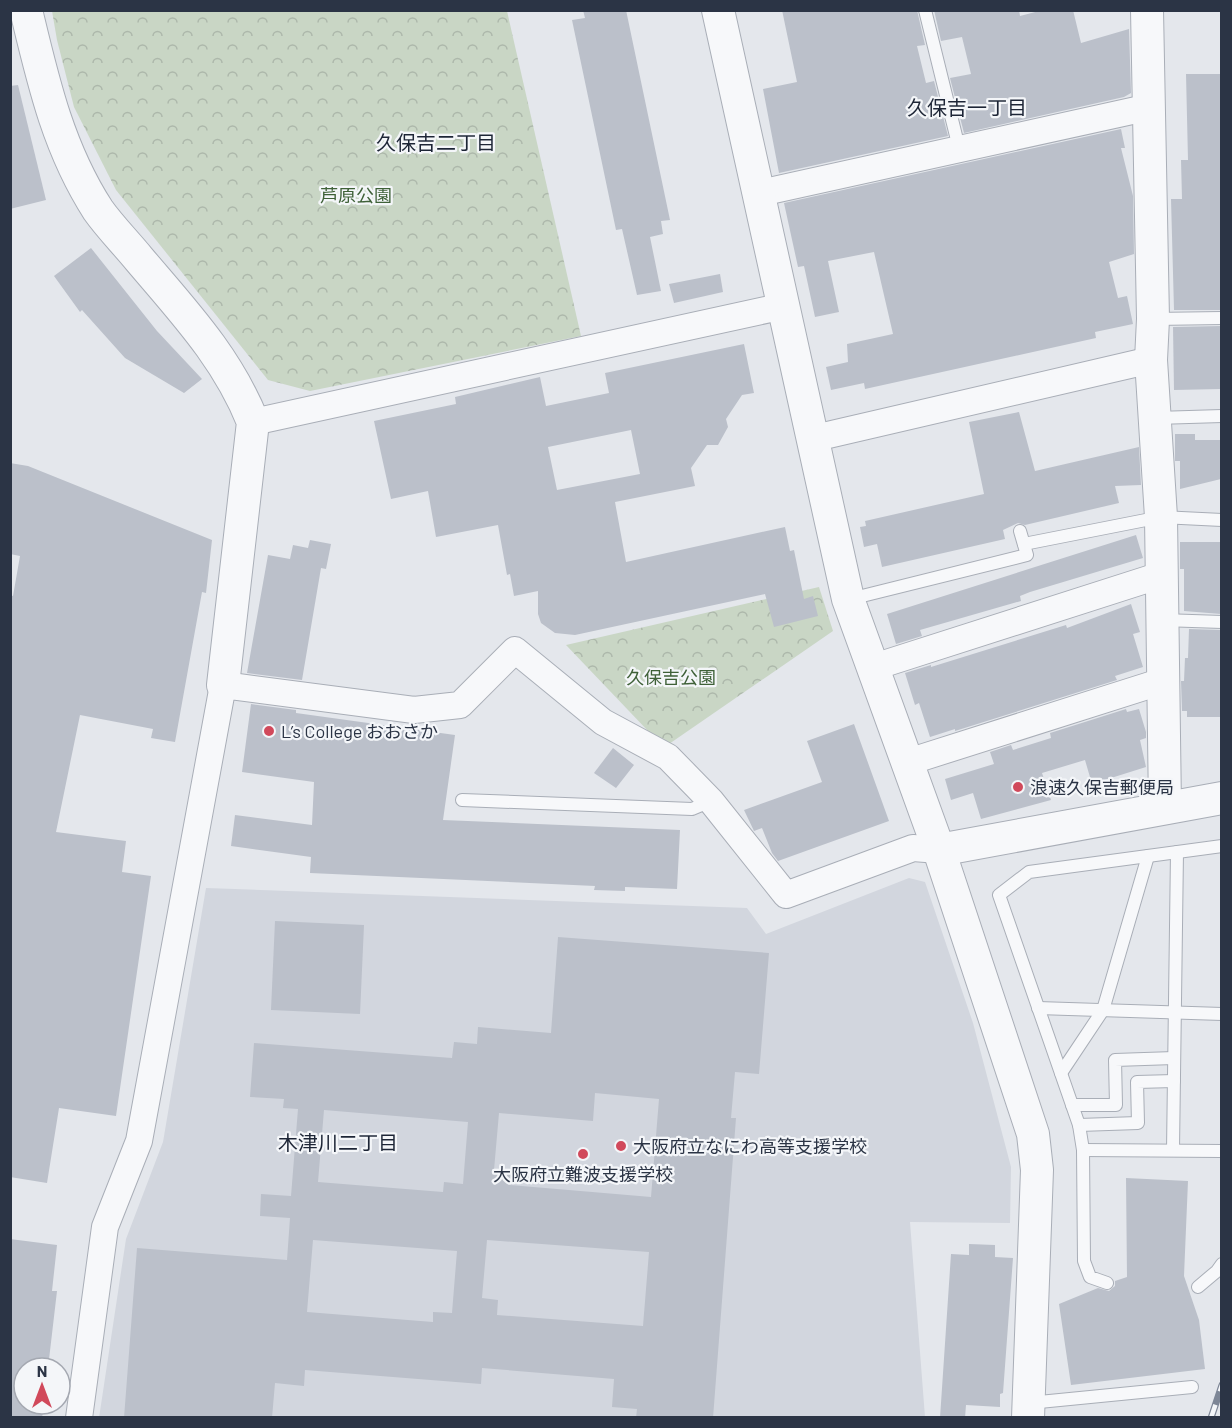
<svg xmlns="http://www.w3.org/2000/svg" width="1232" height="1428" font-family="Barlow,'Noto Sans JP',sans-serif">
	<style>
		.built { fill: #d2d6de }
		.park { fill: url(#park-crowns) }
		.building { fill: #bbc0ca; fill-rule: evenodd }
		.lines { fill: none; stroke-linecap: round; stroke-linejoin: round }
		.service-casing { stroke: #a9aeb7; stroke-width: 14 }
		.minor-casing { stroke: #a9aeb7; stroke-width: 28 }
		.tertiary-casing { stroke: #a9aeb7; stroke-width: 34 }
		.service { stroke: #f7f8fa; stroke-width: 12 }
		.minor { stroke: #f7f8fa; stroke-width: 26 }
		.tertiary { stroke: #f7f8fa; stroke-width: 32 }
		.rail-casing { stroke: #7d8696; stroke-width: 7 }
		.rail { stroke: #f4f6f9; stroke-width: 4.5; stroke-dasharray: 14; stroke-linecap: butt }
		.poi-dot { fill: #d1495b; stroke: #f4f6f9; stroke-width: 2 }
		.labels { text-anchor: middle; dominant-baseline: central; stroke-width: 4.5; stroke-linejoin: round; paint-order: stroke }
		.park-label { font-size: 18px; fill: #3f6138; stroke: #f4f6f9 }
		.poi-label { font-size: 18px; fill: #2b3445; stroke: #f4f6f9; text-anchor: start }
		.neighbourhood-label { font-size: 20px; fill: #1d2536; stroke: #f4f6f9 }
	</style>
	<defs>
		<pattern id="park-crowns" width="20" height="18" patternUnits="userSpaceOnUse" patternTransform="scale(1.5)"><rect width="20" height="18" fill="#c9d6c5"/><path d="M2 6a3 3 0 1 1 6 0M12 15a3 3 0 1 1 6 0" fill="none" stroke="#adb8ab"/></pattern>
	</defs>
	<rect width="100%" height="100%" fill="#e4e7ec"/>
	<!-- built -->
	<polygon class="built" points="909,878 925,882 973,1023 1011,1167 1010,1223 910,1222 925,1417 99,1418 126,1239 163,1142 206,888 747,908 766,934"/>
	<!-- park -->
	<g class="park">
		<polygon points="52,11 507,11 581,336 310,391 268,380 116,190 74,107 57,40"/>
		<polygon points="819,587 833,631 669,744 649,732 566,645"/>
	</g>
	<!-- building -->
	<g class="building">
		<polygon points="583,10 626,10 670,220 661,221 663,234 650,237 661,291 637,295 622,229 616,230 572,20 585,18"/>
		<polygon points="782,10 917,10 925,45 917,46 926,83 934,81 948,136 779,173 763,89 797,82"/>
		<polygon points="934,10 1019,10 1020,16 1043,10 1073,10 1081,43 1129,29 1131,93 1124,97 964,133 950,78 971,74 962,37 941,41"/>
		<polygon points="1186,74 1221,74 1221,310 1174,310 1171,199 1182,199 1181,160 1188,160"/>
		<polygon points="18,85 46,200 10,209 10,86"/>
		<polygon points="1121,129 1125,148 1121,148 1133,196 1134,254 1109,262 1118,298 1127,296 1133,324 1095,332 1096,338 865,389 864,383 831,390 826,367 848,362 847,344 893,334 874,252 828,261 839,312 815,317 804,266 798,267 784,203"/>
		<polygon points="91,248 157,331 202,379 184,393 125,358 82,310 80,312 54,276"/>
		<polygon points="720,274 723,292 674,303 669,284"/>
		<polygon points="1221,326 1221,389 1174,390 1173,327"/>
		<path d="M 744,344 L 754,393 L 742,395 L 726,419 L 728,427 L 718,445 L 707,445 L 691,468 L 695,486 L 615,502 L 626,562 L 785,527 L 790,551 L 794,550 L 804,599 L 813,596 L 818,616 L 774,627 L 765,594 L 575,635 L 555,633 L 541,623 L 538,614 L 538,591 L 514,596 L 510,574 L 507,575 L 498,525 L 436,537 L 428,491 L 391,499 L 374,421 L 456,404 L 455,397 L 540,377 L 546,406 L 609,393 L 605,373 ZM 631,430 L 640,474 L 557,490 L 548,447 Z"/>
		<polygon points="1019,412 1035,471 1139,447 1141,485 1115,486 1119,503 1025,525 1018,523 1003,530 1005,539 882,567 877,544 864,547 860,527 866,526 865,521 984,494 969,422"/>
		<polygon points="1175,434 1195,434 1195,440 1221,440 1221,479 1180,489 1180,461 1175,461"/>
		<polygon points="10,463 28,466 212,540 206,593 202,592 175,742 151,738 153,729 80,715 56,832 126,841 122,872 151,876 116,1116 59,1108 47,1183 10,1177 10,595 13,596 20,556 10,554"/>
		<polygon points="1136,535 1143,558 1030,592 1020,596 1021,601 920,630 922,636 896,644 887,614"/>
		<polygon points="310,540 331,544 326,569 321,568 302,680 247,673 268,555 290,559 293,545 308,548"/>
		<polygon points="1180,542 1221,542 1221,614 1184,611 1184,569 1180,569"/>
		<polygon points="1131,604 1140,632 1133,634 1143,667 1115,676 1117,680 955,731 955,729 930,737 919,703 915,705 905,673 931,665 931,667 1066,625 1067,628"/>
		<polygon points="1189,629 1221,630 1221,717 1187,717 1187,711 1182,711 1181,681 1184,681 1185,658 1188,658"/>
		<polygon points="251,704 296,710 296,713 455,735 443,820 680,830 677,889 625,887 625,891 594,890 595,886 310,873 311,857 231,846 235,815 312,825 314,782 242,772"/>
		<polygon points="1126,709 1127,712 1139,709 1146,732 1146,738 1140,740 1146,767 1092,784 1085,760 1042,773 1051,800 981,819 973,793 951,800 945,779 994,764 990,752 1011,745 1013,750 1051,738 1050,733"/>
		<polygon points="854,724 889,821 778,861 772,853 762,828 754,831 744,810 822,782 807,741"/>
		<polygon points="613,748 634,765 616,788 594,773"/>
		<polygon points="275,921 364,925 360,1014 271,1010"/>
		<path d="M 558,937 L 769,953 L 759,1074 L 735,1072 L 731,1118 L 736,1118 L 713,1418 L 636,1418 L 637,1409 L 612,1407 L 614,1379 L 482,1368 L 481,1384 L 305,1370 L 304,1386 L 275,1383 L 272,1418 L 124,1418 L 137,1248 L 287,1260 L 290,1218 L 260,1216 L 261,1194 L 291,1196 L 298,1109 L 283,1108 L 284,1099 L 250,1097 L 254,1043 L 452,1058 L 454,1042 L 477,1044 L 478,1027 L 551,1033 ZM 595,1093 L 659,1099 L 651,1197 L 510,1185 L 511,1172 L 494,1170 L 499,1113 L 593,1121 ZM 324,1110 L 468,1122 L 463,1184 L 444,1182 L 443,1192 L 318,1182 ZM 313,1240 L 457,1251 L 452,1313 L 433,1312 L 433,1322 L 307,1312 ZM 487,1240 L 649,1252 L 643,1326 L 497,1315 L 498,1300 L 482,1298 Z"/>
		<polygon points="1126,1178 1188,1181 1184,1276 1199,1320 1205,1369 1071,1385 1059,1304 1098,1288 1109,1291 1115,1286 1115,1281 1127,1277"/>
		<polygon points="10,1239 57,1245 52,1291 57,1291 48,1368 24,1368 24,1404 44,1404 42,1418 10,1418"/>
		<polygon points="969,1244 995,1245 995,1257 1013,1258 1003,1393 1000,1394 1000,1407 966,1405 965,1418 940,1418 951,1254 969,1255"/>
	</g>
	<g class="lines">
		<!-- service casing -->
		<g class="service-casing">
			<g id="service">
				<polyline points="925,10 959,148"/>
				<polyline points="1154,319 1222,318"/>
				<polyline points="1156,418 1222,416"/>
				<polyline points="1024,544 1161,517 1222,520"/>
				<polyline points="850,599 1027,555 1020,531"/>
				<polyline points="1162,620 1222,622"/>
				<polyline points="462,800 692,809 711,801"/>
				<polyline points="1038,1008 1222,1014"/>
				<polyline points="1061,1073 1103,1010 1148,856"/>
				<polyline points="1072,1105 1116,1105 1115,1060 1174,1058"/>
				<polyline points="1079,1125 1138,1123 1137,1082 1174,1081"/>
				<polyline points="1083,1150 1222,1151"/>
				<polyline points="1173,1150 1177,852"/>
				<polyline points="1107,1283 1090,1277 1084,1261 1083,1150 1079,1125 999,895 1029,872 1222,846"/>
				<polyline points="1198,1287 1217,1271 1222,1264"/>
				<polyline points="1029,1403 1192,1387"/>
			</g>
		</g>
		<!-- minor casing -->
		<g class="minor-casing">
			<g id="minor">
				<polyline points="760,193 1150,107"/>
				<polyline points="253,422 784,306"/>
				<polyline points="815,438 1151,360"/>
				<polyline points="874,667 1161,575"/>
				<polyline points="908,762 1163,681"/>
				<polyline points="79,1418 105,1227 139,1141 223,685 414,710 460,705 515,650 603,722 668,757 711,801 786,895 913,848 939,850"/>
			</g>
		</g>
		<!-- tertiary casing -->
		<g class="tertiary-casing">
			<g id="tertiary">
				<path d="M 26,10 C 43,81 58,148 98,210 C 110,227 126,243 139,259 C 183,311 227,357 253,422 L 223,685"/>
				<polyline points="718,10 848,599 939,850 1033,1134 1037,1170 1028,1418"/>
				<polyline points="1147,10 1153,319 1151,360 1161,517 1165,808"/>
				<polyline points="939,850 1222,798"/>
			</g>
		</g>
		<!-- service -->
		<use href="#service" class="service"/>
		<!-- minor -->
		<use href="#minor" class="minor"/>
		<!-- tertiary -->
		<use href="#tertiary" class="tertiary"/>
		<!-- rail casing -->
		<g class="rail-casing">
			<polyline id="rail" points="1211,1418 1222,1385"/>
		</g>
		<!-- rail -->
		<use href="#rail" class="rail"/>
	</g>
	<!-- markers -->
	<g class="poi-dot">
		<circle cx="269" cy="731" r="6"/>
		<circle cx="1018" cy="787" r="6"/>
		<circle cx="621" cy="1146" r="6"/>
		<circle cx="583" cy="1154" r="6"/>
	</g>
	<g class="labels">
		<!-- park labels -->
		<g class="park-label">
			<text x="356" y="195">芦原公園</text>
			<text x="671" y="677">久保吉公園</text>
		</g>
		<!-- poi labels -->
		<g class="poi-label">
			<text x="281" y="731">L’s College おおさか</text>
			<text x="1030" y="787">浪速久保吉郵便局</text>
			<text x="633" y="1146">大阪府立なにわ高等支援学校</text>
			<text x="583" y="1174" text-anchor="middle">大阪府立難波支援学校</text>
		</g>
		<!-- neighbourhood labels -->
		<g class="neighbourhood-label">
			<text x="967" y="107">久保吉一丁目</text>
			<text x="436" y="142">久保吉二丁目</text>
			<text x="338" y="1142">木津川二丁目</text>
		</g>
	</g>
	<!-- border -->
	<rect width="1232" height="1428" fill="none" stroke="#2b3445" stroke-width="24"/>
	<!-- north arrow -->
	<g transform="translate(42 1386)"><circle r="28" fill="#f4f6f9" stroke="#a4a8b1" stroke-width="1.5"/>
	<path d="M0-4.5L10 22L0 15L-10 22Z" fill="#d1495b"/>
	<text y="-9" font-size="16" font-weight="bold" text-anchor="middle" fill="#2b3445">N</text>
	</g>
</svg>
